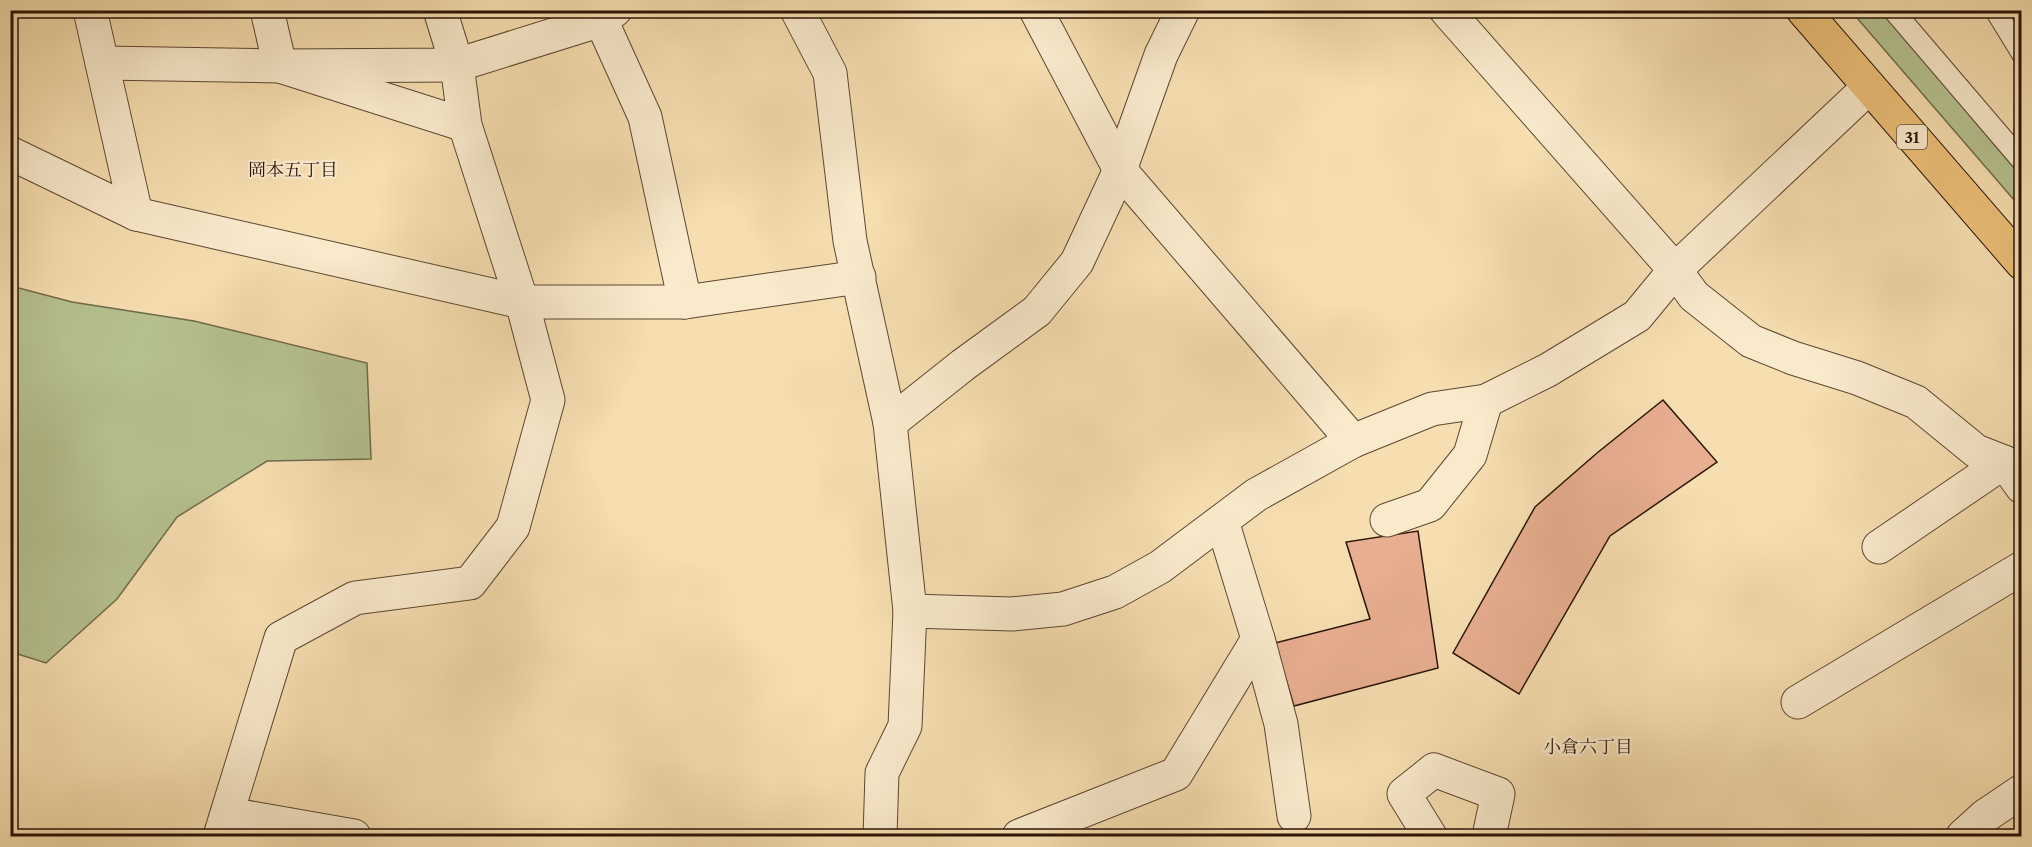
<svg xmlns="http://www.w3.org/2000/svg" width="2032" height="847" font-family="'Libre Caslon Text','Noto Serif JP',serif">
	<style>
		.green { fill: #b6c290; stroke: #706b4c; stroke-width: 1.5 }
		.building { fill: #e7ae8f; stroke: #2a1407; stroke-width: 1.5 }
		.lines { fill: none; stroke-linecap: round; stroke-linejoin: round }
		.service-casing { stroke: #5d4631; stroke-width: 22 }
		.minor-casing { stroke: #5d4631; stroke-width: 35 }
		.primary-casing { stroke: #2a1407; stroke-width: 35 }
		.service { stroke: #f9eacc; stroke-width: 20 }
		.minor { stroke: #f9eacc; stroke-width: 33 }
		.primary { stroke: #ebbf78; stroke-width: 33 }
		.labels { text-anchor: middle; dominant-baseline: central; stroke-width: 4.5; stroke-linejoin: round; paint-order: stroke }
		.shield { fill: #f9eacc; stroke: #685442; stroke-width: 1.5 }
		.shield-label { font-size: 15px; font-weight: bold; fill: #2a1407 }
		.neighbourhood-label { font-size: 18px; fill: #2a1407; stroke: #f9eacc }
	</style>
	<rect width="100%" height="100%" fill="#f6deb0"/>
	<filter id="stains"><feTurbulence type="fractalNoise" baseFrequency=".00333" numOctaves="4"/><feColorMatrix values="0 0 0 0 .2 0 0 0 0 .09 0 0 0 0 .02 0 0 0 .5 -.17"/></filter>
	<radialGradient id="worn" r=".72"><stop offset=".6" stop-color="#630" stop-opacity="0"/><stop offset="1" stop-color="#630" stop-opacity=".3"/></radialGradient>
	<!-- green -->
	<g class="green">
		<polygon points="1851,11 1882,11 2021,176 2021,208"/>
		<polygon points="11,286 72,302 194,321 367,363 371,459 267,461 177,517 117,599 46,663 11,652"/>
	</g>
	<!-- building -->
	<g class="building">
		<polygon points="1663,400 1717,462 1610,536 1519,694 1453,653 1535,507 1597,453"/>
		<polygon points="1418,531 1438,668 1294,706 1275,643 1370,619 1346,542"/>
	</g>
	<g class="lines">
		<!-- service casing -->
		<g class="service-casing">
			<g id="service">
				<polyline points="1893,10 2022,161"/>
				<polyline points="1995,10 2022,54"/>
			</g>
		</g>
		<!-- minor casing -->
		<g class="minor-casing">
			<g id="minor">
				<polyline points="90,10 136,214"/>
				<polyline points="267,10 280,66 465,125"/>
				<polyline points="797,10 830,73 850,241 890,423 910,611 905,726 882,773 880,836"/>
				<polyline points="1036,10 1120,170 1353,441"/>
				<polyline points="1446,10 1675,270 1694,296 1751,341 1793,358 1857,378 1916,402 1976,451 2004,462 2022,487"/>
				<polyline points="601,20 645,117 685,302"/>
				<polyline points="102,63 280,66 457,65 601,20 615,10"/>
				<polyline points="10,153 136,214 522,302 685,302 859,277"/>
				<polyline points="890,423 963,365 1037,311 1077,262 1120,170 1161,55 1183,10"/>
				<polyline points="1387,520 1430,505 1470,455 1486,401"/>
				<polyline points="1879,547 2004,462"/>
				<polyline points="910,611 1012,614 1063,609 1115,592 1160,567 1256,495 1353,441 1432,409 1486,401 1548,370 1637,316 1675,270 1869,87"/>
				<polyline points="1258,639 1281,724 1294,816"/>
				<polyline points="1798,702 2022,568"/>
				<polyline points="228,814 354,836"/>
				<polyline points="220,836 281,638 355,598 470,583 513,527 548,400 522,302 465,125 457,65 440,10"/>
				<polyline points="1019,836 1176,774 1258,639 1222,521"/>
				<polyline points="1430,836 1404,794 1434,770 1498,794 1489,836"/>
				<polyline points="1963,836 1985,816 2022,791"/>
			</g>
		</g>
		<!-- primary casing -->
		<g class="primary-casing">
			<polyline id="primary" points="1803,10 2022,263"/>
		</g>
		<!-- service -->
		<use href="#service" class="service"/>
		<!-- minor -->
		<use href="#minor" class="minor"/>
		<!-- primary -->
		<use href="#primary" class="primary"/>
	</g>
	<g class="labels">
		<!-- shield labels -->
		<rect class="shield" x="1897" y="125" width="30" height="24" rx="4.5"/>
		<g class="shield-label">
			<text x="1912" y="137">31</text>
		</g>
		<!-- neighbourhood labels -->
		<g class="neighbourhood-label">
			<text x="293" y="170">岡本五丁目</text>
			<text x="1588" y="747">小倉六丁目</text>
		</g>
	</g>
	<!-- margin -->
	<rect width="2032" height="847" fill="none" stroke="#f6deb0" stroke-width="36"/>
	<rect x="12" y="12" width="2008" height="823" fill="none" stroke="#2a1407" stroke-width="3"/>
	<rect x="18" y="18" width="1996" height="811" fill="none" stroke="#2a1407" stroke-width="1.5"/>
	<rect width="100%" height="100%" filter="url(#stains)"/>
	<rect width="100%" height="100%" fill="url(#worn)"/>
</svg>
